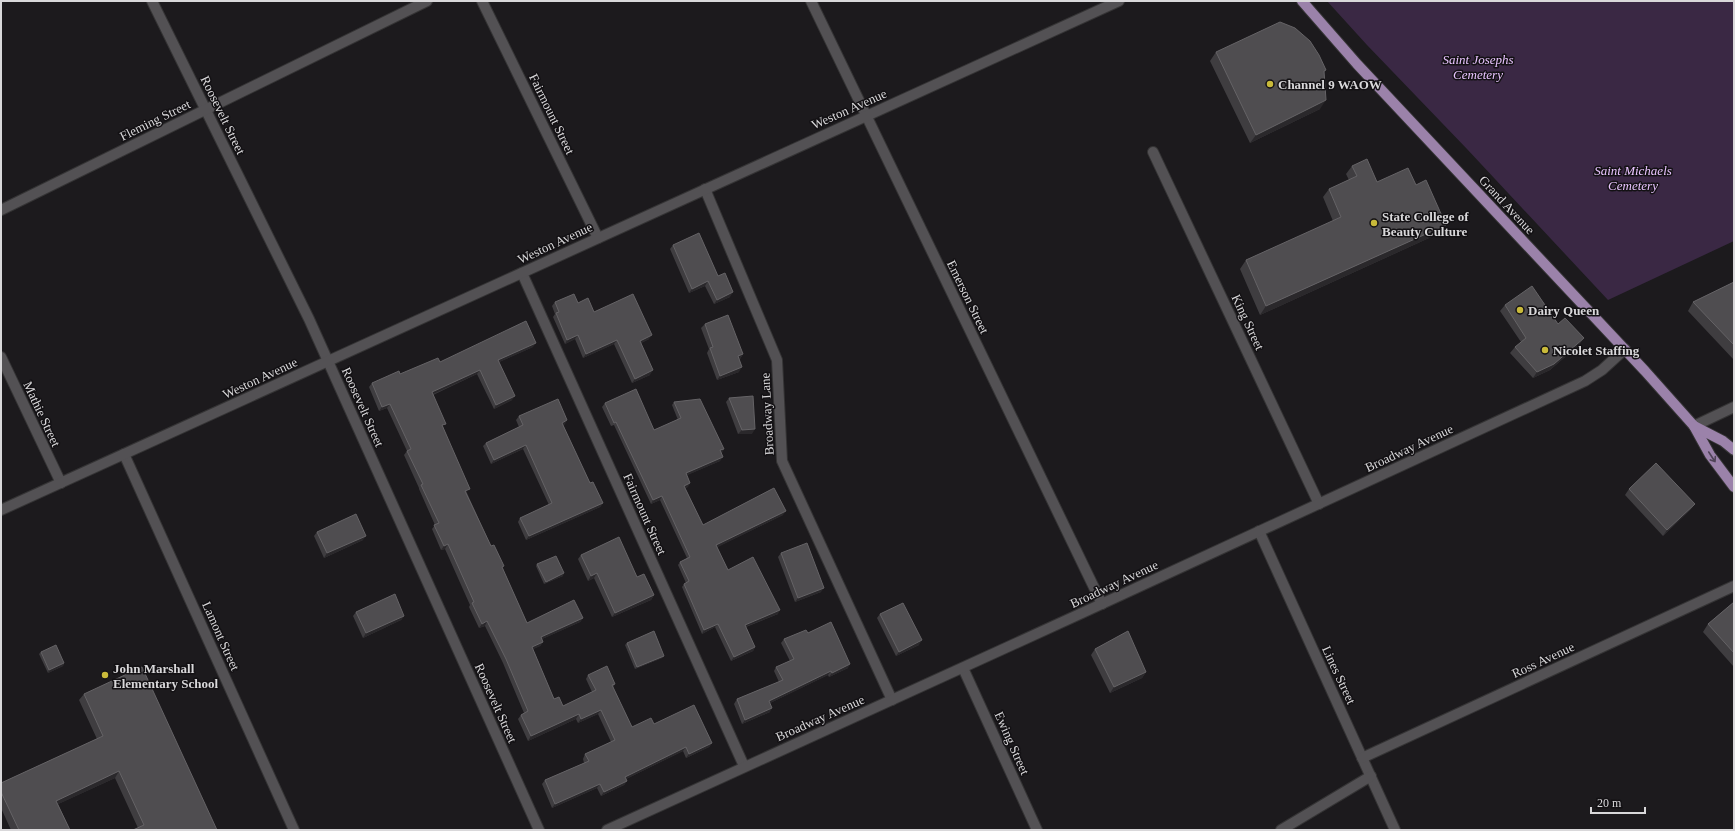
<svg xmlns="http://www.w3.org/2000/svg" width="1735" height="831" font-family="'Times New Roman',serif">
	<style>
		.green { fill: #3a2844 }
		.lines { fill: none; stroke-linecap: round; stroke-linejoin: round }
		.minor-casing { stroke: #353435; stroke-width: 12 }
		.major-casing { stroke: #353435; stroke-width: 12 }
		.minor { stroke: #535154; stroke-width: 10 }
		.major { stroke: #9b82aa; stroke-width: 10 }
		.wall { fill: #3f3d40 }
		.shaded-wall { fill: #2a282b }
		.building { fill: #4f4d50; stroke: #656366 }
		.oneway { stroke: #504458 }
		.poi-dot { fill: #c9ba3a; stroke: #131114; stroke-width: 1.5 }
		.labels { text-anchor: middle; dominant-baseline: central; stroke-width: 3; stroke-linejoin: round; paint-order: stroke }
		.park-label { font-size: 13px; font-style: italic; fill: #e9c4ff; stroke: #131114 }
		.poi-label { font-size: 13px; font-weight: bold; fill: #d9d8da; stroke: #131114; text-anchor: start }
		.street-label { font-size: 13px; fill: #d9d8da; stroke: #131114 }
	</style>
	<rect width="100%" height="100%" fill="#1c1a1d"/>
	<!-- green -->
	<polygon class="green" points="1327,1 1734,1 1734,241 1608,300 1467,149 1367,45"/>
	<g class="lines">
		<!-- minor casing -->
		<g class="minor-casing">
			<g id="minor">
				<polyline points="152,1 309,319 539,830"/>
				<polyline points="482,1 598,238"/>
				<polyline points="811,1 1102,604"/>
				<polyline points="1153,152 1319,504"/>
				<polyline points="705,189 777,360 782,461 892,700"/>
				<polyline points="1,210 427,1"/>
				<polyline points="522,273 744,766"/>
				<polyline points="1,357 61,483"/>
				<polyline points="1694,426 1734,407"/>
				<polyline points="124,454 294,830"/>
				<polyline points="1,510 1119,1"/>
				<polyline points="1259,531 1395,830"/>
				<polyline points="963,668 1037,830"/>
				<polyline points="1362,758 1734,586"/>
				<polyline points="607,830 1082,613 1585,381 1602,370 1625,349"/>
				<polyline points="1281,830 1371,776"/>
			</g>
		</g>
		<!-- major casing -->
		<g class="major-casing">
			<g id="major">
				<polyline points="1302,1 1357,64 1645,371 1694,426 1710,455 1734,487"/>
				<polyline points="1694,426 1723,441 1734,450"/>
			</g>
		</g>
		<!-- minor -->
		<use href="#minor" class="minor"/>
		<!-- major -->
		<use href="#major" class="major"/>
	</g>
	<!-- wall -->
	<g class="wall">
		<polygon points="1216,52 1326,70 1324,72 1320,109 1250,143 1210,61"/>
		<polygon points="1352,166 1377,182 1416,185 1440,233 1260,315 1240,269 1246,260 1333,221 1323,197 1329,189 1349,180 1346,174"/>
		<polygon points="673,245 718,276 730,297 714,304 705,286 689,293 670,249"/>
		<polygon points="1734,282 1734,360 1688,311 1693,302"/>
		<polygon points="555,302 578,303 594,312 649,339 641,343 650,375 632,383 614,344 583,358 575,339 565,344 553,317 555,314 552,306"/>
		<polygon points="1505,305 1558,324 1580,344 1550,370 1533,378 1510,353 1515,347 1521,342 1500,311"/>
		<polygon points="705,324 743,354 740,359 739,359 739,372 717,380 707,353 709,349 701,328"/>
		<polygon points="533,347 499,362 512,400 494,409 477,374 433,395 443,427 467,493 491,546 503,569 527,623 583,618 580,622 542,639 543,642 540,646 533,649 554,699 563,706 592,692 586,679 588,675 615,684 613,687 632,727 654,724 712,743 709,747 686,758 683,751 626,779 627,781 624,785 601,796 597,788 552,808 542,784 545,780 584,763 583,759 585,754 611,742 598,714 578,723 576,719 528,741 518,719 521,715 524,713 503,663 485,626 479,628 469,607 470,605 445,549 441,550 432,529 435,525 419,489 419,488 404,455 407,451 387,408 379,411 369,387 372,383 440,362"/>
		<polygon points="729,398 752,434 738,434 726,402"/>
		<polygon points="674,402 722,453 720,461 687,475 688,487 685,488 703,525 783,515 717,547 728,570 778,614 746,627 755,647 753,651 731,661 715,627 702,634 682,587 684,584 686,583 678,565 680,562 687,558 660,500 651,504 614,425 611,426 602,407 605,403 654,430 678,420 672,405"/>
		<polygon points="519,416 565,424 563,425 590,483 603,503 600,507 526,540 518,522 520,518 549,505 523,449 491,464 483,446 486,443 519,427 516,420"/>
		<polygon points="1629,489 1695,504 1690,510 1663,536 1625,495"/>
		<polygon points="317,532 363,540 324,558 314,536"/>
		<polygon points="781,553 821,592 795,602 778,557"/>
		<polygon points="581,555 637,577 654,595 651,600 612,617 594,578 588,581 578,559"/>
		<polygon points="537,564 563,576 544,584 536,566"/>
		<polygon points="1734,602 1734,667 1703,632 1708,624"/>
		<polygon points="356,612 404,616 401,620 363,638 353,616"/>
		<polygon points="880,614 919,645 896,656 877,618"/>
		<polygon points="808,633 848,668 829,677 828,675 770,703 770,712 742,724 734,704 737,699 779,682 774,671 776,667 790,661 781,643 784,639"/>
		<polygon points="627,643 664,656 662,658 635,669 625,645"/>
		<polygon points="1095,649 1146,672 1142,678 1110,693 1091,655"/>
		<polygon points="41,652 64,663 63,666 48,673 39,654"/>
		<polygon points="84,694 217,830 138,828 115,778 58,804 70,830 11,830 1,808 1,783 97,739 79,700"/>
	</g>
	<!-- shaded-wall -->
	<g class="shaded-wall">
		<polygon points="1326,100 1320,109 1250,143 1256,135"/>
		<polygon points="1446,225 1440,233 1260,315 1266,306"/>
		<polygon points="708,281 705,286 689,293 692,289"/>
		<polygon points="733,292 730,297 714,304 717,300"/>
		<polygon points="578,335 575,339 565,344 567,340"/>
		<polygon points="652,335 649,339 637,345 640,341"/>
		<polygon points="1584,338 1580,344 1550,370 1533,378 1537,372"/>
		<polygon points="617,340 614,344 583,358 586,354"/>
		<polygon points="536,343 533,347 495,364 498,360"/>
		<polygon points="743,354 740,359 735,361 738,356"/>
		<polygon points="742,367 739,372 717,380 720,376"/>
		<polygon points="480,370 477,374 429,396 432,392"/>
		<polygon points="653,370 650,375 632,383 635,379"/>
		<polygon points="515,396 512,400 494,409 496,405"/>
		<polygon points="390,404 387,408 379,411 382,407"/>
		<polygon points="567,420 565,424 560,427 562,423"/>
		<polygon points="755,429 752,434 738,434 742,430"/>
		<polygon points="526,445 523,449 491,464 494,460"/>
		<polygon points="724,449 722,453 717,453 720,450"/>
		<polygon points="723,457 720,461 683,477 686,473"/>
		<polygon points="690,483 688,487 682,489 684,486"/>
		<polygon points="662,496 660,500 651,504 653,500"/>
		<polygon points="603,503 600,507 526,540 529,536"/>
		<polygon points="1695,504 1690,510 1663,536 1667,530"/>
		<polygon points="786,511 783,515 714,549 716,545"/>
		<polygon points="366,536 363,540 324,558 327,553"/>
		<polygon points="448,544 445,549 441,550 444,546"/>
		<polygon points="564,573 563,576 544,584 546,582"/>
		<polygon points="597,573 594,578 588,581 591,576"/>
		<polygon points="824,588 821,592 795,602 798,598"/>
		<polygon points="654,595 651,600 612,617 615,613"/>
		<polygon points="780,610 778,614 742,628 745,625"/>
		<polygon points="404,616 401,620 363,638 366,633"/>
		<polygon points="583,618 580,622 538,641 541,637"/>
		<polygon points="487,621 485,626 479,628 482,624"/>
		<polygon points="718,624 715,627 702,634 704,630"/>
		<polygon points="922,640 919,645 896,656 899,652"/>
		<polygon points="543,642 540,646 530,651 532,647"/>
		<polygon points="755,647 753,651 731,661 734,657"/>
		<polygon points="664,656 662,658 635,669 637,667"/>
		<polygon points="64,663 63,666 48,673 49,670"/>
		<polygon points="850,664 848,668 829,677 832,673"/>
		<polygon points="831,671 828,675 766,705 769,701"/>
		<polygon points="1146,672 1142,678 1110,693 1114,687"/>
		<polygon points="772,708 770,712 742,724 745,720"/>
		<polygon points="601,710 598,714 578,723 581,719"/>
		<polygon points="579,714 576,719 528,741 531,736"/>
		<polygon points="712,743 709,747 686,758 689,754"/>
		<polygon points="686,747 683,751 622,781 625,777"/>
		<polygon points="119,771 115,778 52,807 56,801"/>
		<polygon points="627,781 624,785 601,796 604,792"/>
		<polygon points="600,784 597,788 552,808 555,804"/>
	</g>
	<!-- building -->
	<g class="building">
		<polygon points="1280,22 1295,28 1310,41 1319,55 1326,70 1324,71 1326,100 1256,135 1216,52"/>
		<polygon points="1367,159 1377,182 1408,168 1416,185 1426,180 1446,225 1266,306 1246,260 1341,217 1329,189 1357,176 1352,166"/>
		<polygon points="699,233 718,276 725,273 733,292 717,300 708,281 692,289 673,245"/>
		<polygon points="1734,282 1734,345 1693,302"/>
		<polygon points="1532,286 1558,324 1565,318 1584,338 1554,364 1537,372 1515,347 1526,338 1505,305"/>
		<polygon points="574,294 578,303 588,298 594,312 633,294 652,335 640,341 653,370 635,379 617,340 586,354 578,335 567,340 556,313 559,312 555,302"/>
		<polygon points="728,315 743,354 738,356 742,367 720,376 710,348 713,347 705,324"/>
		<polygon points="526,321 536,343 498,360 515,396 496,405 480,370 432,392 446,424 442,425 470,489 465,491 491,546 494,545 504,566 502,567 527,623 574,600 583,618 541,637 543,642 532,647 554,699 559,697 563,706 596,690 588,675 607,666 615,684 612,685 632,727 651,718 654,724 694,705 712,743 689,754 686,747 625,777 627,781 604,792 600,784 555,804 545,780 589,761 585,754 615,740 601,710 581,719 579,714 531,736 521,715 528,711 506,659 487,621 482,624 472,603 474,602 448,544 444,546 434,525 439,523 421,485 423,484 407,451 411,449 390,404 382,407 372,383 399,371 400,374 438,358 440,362"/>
		<polygon points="636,389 654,430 681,418 674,402 700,399 724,449 720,450 723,457 686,473 690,483 684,486 703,525 774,488 786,511 716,545 728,570 753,557 780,610 745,625 755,647 734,657 718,624 704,630 684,584 689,581 680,562 690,557 662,496 653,500 616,422 614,423 605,403"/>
		<polygon points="753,396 755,429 742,430 729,398"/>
		<polygon points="558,399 567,420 562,423 590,483 593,482 603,503 529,536 520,518 552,503 526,445 494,460 486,443 523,425 519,416"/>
		<polygon points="1656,463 1695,504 1667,530 1629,489"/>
		<polygon points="356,514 366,536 327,553 317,532"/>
		<polygon points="619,537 637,577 644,574 654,595 615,613 597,573 591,576 581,555"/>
		<polygon points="807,543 824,588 798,598 781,553"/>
		<polygon points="556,556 564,573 546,582 537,564"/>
		<polygon points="395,594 404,616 366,633 356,612"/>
		<polygon points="1734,602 1734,653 1708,624"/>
		<polygon points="903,603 922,640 899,652 880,614"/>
		<polygon points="831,622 850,664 832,673 831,671 769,701 772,708 745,720 737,699 783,680 776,667 794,659 784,639 806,630 808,633"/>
		<polygon points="654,631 664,656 637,667 627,643"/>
		<polygon points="1128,631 1146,672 1114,687 1095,649"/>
		<polygon points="56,645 64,663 49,670 41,652"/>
		<polygon points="142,667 217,830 133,830 144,825 119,771 56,801 70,830 19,830 1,792 1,783 103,736 84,694"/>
	</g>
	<!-- one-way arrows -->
	<defs><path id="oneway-shaft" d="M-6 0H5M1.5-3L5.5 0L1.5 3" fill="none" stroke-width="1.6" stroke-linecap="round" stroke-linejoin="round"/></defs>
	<use class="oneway" href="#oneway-shaft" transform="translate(1712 457) rotate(57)"/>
	<!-- markers -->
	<g class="poi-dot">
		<circle cx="1270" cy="84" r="4"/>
		<circle cx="1374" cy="223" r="4"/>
		<circle cx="1520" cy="310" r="4"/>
		<circle cx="1545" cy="350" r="4"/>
		<circle cx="105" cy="675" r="4"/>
	</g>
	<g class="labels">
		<!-- park labels -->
		<g class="park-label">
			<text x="1478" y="59">Saint Josephs<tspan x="1478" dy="15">Cemetery</tspan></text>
			<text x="1633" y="170">Saint Michaels<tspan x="1633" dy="15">Cemetery</tspan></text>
		</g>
		<!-- poi labels -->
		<g class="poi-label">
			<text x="1278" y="84">Channel 9 WAOW</text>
			<text x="1382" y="216">State College of<tspan x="1382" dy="15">Beauty Culture</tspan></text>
			<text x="1528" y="310">Dairy Queen</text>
			<text x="1553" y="350">Nicolet Staffing</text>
			<text x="113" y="668">John Marshall<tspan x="113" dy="15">Elementary School</tspan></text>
		</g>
		<!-- street labels -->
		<g class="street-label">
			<text transform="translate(849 109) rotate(-24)">Weston Avenue</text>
			<text transform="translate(552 114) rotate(64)">Fairmount Street</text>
			<text transform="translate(223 115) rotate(64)">Roosevelt Street</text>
			<text transform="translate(155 120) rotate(-26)">Fleming Street</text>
			<text transform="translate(1507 205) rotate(47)">Grand Avenue</text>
			<text transform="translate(555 243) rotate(-25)">Weston Avenue</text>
			<text transform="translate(968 297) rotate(64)">Emerson Street</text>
			<text transform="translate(1248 322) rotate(65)">King Street</text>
			<text transform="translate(260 378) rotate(-25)">Weston Avenue</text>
			<text transform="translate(363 407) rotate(66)">Roosevelt Street</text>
			<text transform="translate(42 414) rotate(65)">Mathie Street</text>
			<text transform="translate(767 414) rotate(-93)">Broadway Lane</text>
			<text transform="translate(1409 448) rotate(-25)">Broadway Avenue</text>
			<text transform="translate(645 514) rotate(66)">Fairmount Street</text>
			<text transform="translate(1114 584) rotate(-25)">Broadway Avenue</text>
			<text transform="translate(221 636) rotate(66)">Lamont Street</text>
			<text transform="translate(1543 660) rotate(-25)">Ross Avenue</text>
			<text transform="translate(1339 675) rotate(65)">Lines Street</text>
			<text transform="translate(496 703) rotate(66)">Roosevelt Street</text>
			<text transform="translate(820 718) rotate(-24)">Broadway Avenue</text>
			<text transform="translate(1012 743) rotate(66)">Ewing Street</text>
		</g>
	</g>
	<!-- border -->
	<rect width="1735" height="831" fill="none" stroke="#d9d8da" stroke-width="4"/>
	<!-- scale -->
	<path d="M1591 807v6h54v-6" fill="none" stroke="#d9d8da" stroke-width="2"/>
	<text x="1597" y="807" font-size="12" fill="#d9d8da" stroke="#131114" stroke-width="3" paint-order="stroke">20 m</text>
</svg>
